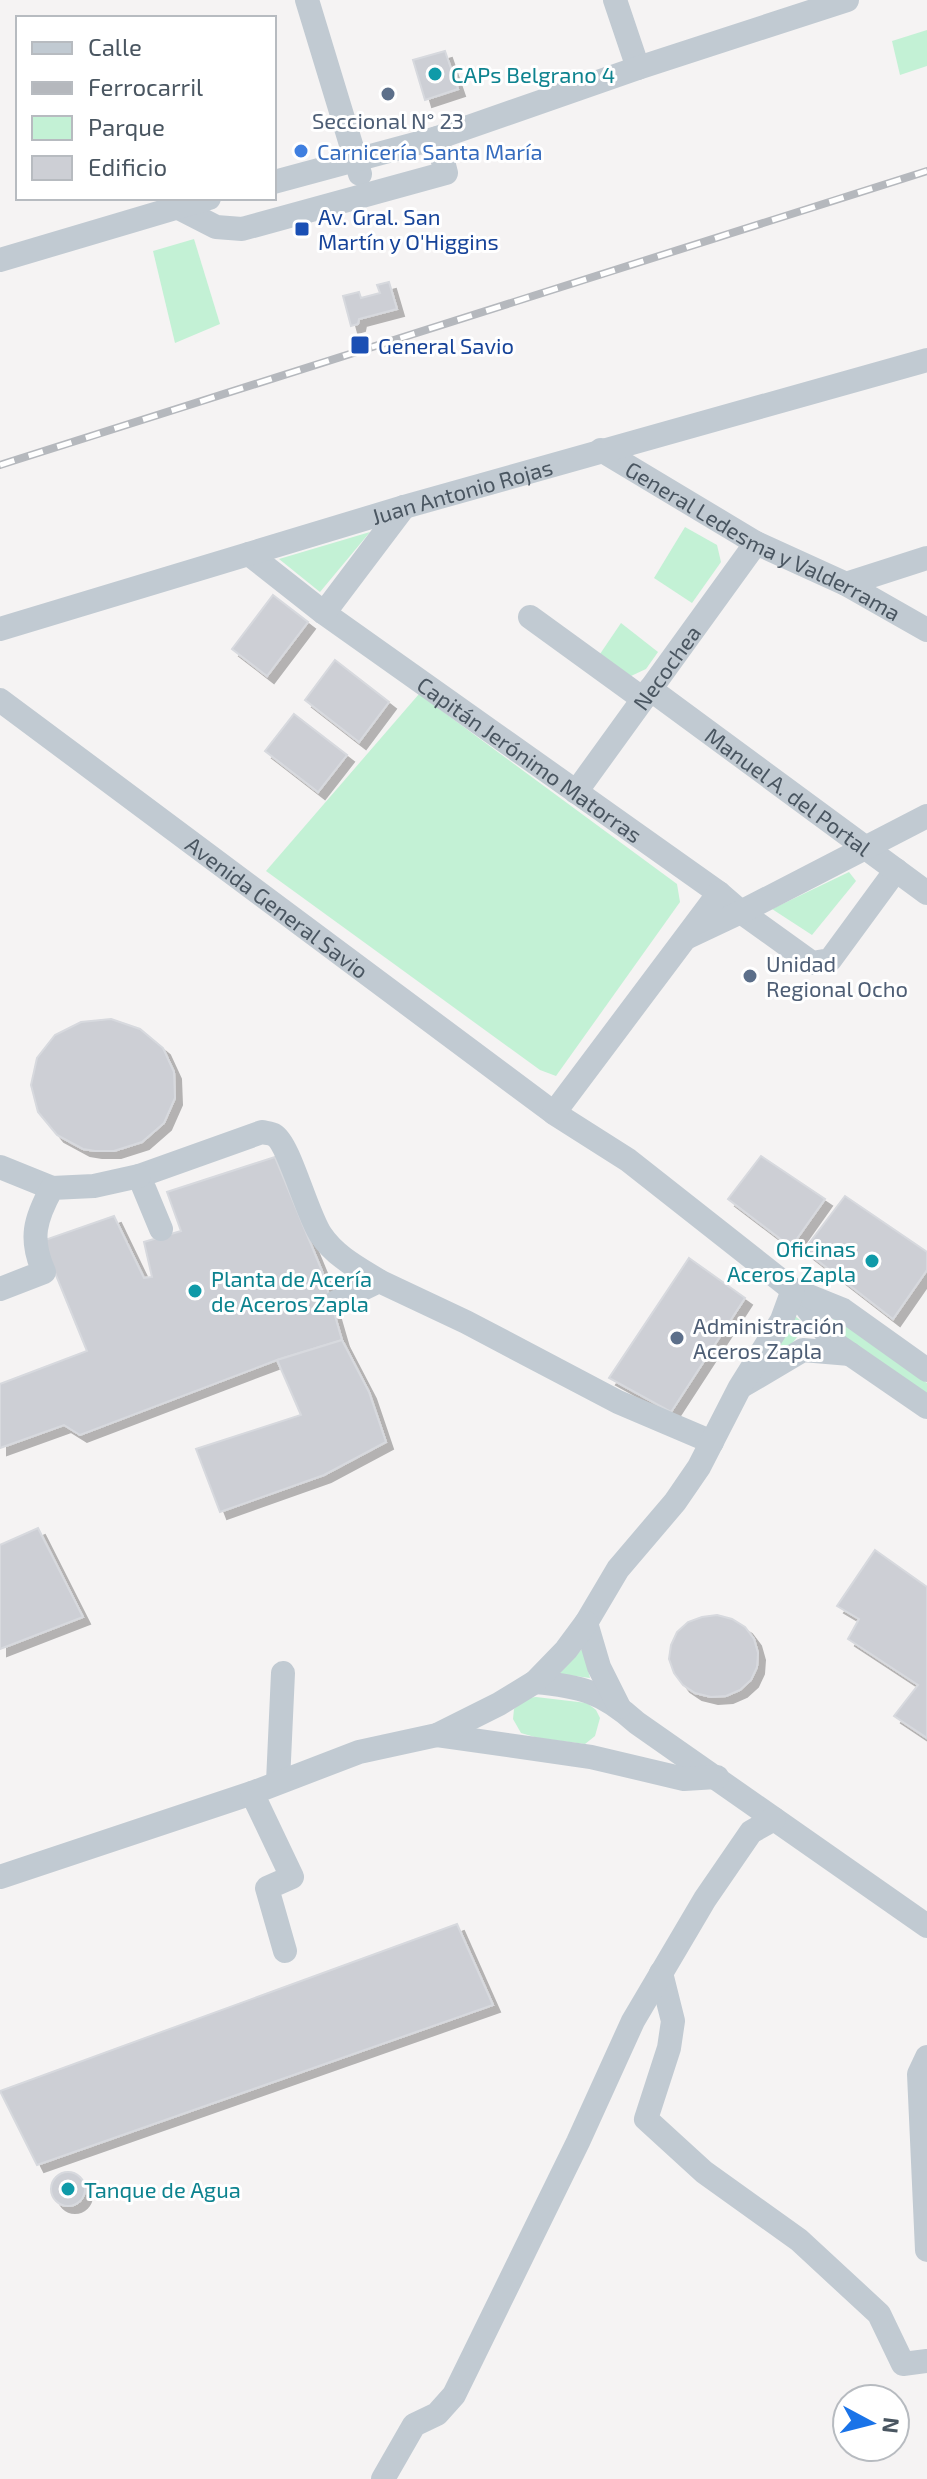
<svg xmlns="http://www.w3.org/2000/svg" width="927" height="2479" font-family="'Exo 2',sans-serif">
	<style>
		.green { fill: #c3f1d5 }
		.building { fill: #cdcfd5; stroke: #d7d9de; stroke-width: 2; filter: url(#shadow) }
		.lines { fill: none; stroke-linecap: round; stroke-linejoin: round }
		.minor { stroke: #c1cad2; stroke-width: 24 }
		.rail-casing { stroke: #b5b8bd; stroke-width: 8 }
		.rail { stroke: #fff; stroke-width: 5; stroke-dasharray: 15; stroke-linecap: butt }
		.culture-dot { fill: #0f9aa8; stroke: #fff; stroke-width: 3 }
		.service-dot { fill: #5c6f8a; stroke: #fff; stroke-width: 3 }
		.shop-dot { fill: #3f7fe0; stroke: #fff; stroke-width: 3 }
		.transit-dot { fill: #1a4fb4; stroke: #fff; stroke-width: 3 }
		.labels { text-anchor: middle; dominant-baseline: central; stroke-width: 6; stroke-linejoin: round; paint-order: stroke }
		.culture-label { font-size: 22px; fill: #0d838f; stroke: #fff; text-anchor: start }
		.service-label { font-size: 22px; fill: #4e5e75; stroke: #fff; text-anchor: start }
		.shop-label { font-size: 22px; fill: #366cbe; stroke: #fff; text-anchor: start }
		.transit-label { font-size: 22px; fill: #164399; stroke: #fff; text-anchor: start }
		.street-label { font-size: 22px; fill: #4a5661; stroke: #fff }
	</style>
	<defs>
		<filter id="shadow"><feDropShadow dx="7" dy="7" stdDeviation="0" flood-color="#0004"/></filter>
	</defs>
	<rect width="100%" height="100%" fill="#f5f3f3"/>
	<!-- green -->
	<g class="green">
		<polygon points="927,30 927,66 900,75 892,41"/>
		<polygon points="194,239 220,324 175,343 153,251"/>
		<polygon points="685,527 717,545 721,562 692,603 654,578"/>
		<polygon points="370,532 320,592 279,559"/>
		<polygon points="621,623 658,652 646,669 631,676 600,654"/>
		<polygon points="419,694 677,884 680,902 556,1076 540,1070 266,871"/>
		<polygon points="849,872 856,881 812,935 772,909"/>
		<polygon points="835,1315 927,1383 927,1399 831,1326"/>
		<polygon points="795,1316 806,1325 791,1345 769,1363"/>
		<polygon points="583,1648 590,1678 559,1674"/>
		<polygon points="536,1697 587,1703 596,1710 600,1718 595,1736 585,1744 538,1738 521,1733 513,1719 514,1709 528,1698"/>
	</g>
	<!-- building -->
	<g class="building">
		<polygon points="445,51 458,89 425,100 413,60"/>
		<polygon points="389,282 397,309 359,319 358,324 351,326 343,296 359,292 361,298 380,293 377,285"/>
		<polygon points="273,595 308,622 267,676 232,649"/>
		<polygon points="335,660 389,702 359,742 305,700"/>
		<polygon points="294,714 347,755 318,792 265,751"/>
		<polygon points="111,1019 140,1029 163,1048 174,1072 175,1098 164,1123 142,1142 114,1151 95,1151 83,1149 57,1135 38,1112 31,1085 37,1058 55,1035 81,1022"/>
		<polygon points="761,1156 825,1199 791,1247 728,1199"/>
		<polygon points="275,1157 322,1271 342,1340 277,1360 80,1435 64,1425 0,1448 0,1384 87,1351 42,1241 114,1216 144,1278 152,1277 144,1242 181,1231 167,1192"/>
		<polygon points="845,1196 927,1252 927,1270 893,1319 804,1250"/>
		<polygon points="689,1258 745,1298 671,1412 609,1378"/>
		<polygon points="342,1340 369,1392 386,1442 324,1475 220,1512 196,1449 301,1415 277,1360"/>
		<polygon points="38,1528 83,1617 0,1649 0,1545"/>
		<polygon points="875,1550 927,1587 927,1738 894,1716 918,1685 848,1639 859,1619 837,1606"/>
		<polygon points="717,1615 732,1619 745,1627 754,1639 758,1653 757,1667 751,1680 740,1690 726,1696 711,1697 695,1693 683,1685 674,1673 669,1659 671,1645 677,1632 688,1622 702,1617"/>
		<polygon points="457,1924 493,2005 37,2165 0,2091"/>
		<circle cx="68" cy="2189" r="17"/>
	</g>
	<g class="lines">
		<!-- minor -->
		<g class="minor">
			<polyline points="307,0 360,174"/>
			<polyline points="615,0 638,68"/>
			<polyline points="274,182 437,138 638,68 847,0"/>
			<polyline points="175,206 216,227 242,229 446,173 437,138"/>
			<polyline points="0,260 209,198"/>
			<path id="s1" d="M 601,450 L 756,543 L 846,584 L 927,630"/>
			<path id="s2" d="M 249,554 L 324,613 L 719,893 L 741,912 L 812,963 L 830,960 L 896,870"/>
			<polyline points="846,584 927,558"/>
			<polyline points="324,613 404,507"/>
			<polyline points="530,617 643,699"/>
			<path id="s3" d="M 0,629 L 404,507 L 927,360"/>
			<path id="s4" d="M 650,689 L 927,893"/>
			<path id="s5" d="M 0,700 L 554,1113 L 628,1160 L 793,1290 L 834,1343 L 927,1407"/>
			<path id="s6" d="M 576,792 L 756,543"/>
			<polyline points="688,937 741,912 927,816"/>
			<polyline points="554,1113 719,893"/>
			<polyline points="0,1167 52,1188"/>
			<path d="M 161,1229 L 139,1176 L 262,1132 C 266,1133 271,1133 274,1135 C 289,1143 307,1215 321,1235 C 335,1256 358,1268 379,1281"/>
			<path d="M 0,1289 L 44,1272 C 29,1239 35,1219 52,1188 L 94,1186 L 139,1176"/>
			<polyline points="796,1291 843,1310 927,1370"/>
			<polyline points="336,1302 379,1281 466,1322 618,1402 712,1442"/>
			<polyline points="742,1386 803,1350 850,1354"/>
			<path d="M 535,1682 C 580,1686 603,1692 637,1723 L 927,1926"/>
			<polyline points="619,1707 599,1667 586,1623 618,1569 675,1502 699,1467 740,1387 782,1320 793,1290"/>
			<polyline points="437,1735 591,1757 684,1779 717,1777"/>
			<polyline points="278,1782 283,1673"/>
			<polyline points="0,1877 252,1793"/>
			<polyline points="285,1951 267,1888 292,1877 252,1793 359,1752 437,1735 499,1704 535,1682 566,1650 586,1623"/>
			<polyline points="661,1973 673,2021 669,2048 646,2119 704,2172 799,2240 879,2314 903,2364 927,2361"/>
			<polyline points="927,2057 919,2074 927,2250"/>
			<polyline points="383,2479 414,2425 437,2414 454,2395 578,2142 633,2021 705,1899 751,1832 774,1819"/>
		</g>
		<!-- rail casing -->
		<g class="rail-casing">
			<polyline id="rail" points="0,465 927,171"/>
		</g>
		<!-- rail -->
		<use href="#rail" class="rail"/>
	</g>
	<!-- markers -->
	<g class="culture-dot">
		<circle cx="435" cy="74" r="8"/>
		<circle cx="872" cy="1261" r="8"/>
		<circle cx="195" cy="1291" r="8"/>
		<circle cx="68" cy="2189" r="8"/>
	</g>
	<g class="service-dot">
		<circle cx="388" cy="94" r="8"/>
		<circle cx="750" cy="976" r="8"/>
		<circle cx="677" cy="1338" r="8"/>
	</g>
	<circle class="shop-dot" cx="301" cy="151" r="8"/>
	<g class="transit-dot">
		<rect x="294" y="221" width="16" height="16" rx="4"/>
		<rect x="350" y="335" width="20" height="20" rx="4"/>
	</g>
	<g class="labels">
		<!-- culture labels -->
		<g class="culture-label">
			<text x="451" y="74">CAPs Belgrano 4</text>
			<text x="856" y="1248" text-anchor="end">Oficinas<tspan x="856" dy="25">Aceros Zapla</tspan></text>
			<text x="211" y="1278">Planta de Acería<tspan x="211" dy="25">de Aceros Zapla</tspan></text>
			<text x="84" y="2189">Tanque de Agua</text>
		</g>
		<!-- service labels -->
		<g class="service-label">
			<text x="388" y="120" text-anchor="middle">Seccional N° 23</text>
			<text x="766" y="963">Unidad<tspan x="766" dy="25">Regional Ocho</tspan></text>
			<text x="693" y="1325">Administración<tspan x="693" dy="25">Aceros Zapla</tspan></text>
		</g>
		<!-- shop labels -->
		<g class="shop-label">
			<text x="317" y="151">Carnicería Santa María</text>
		</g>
		<!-- transit labels -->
		<g class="transit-label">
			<text x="318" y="216">Av. Gral. San<tspan x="318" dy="25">Martín y O'Higgins</tspan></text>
			<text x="378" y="345">General Savio</text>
		</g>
		<!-- street labels -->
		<g class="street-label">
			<text stroke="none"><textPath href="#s3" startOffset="482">Juan Antonio Rojas</textPath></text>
			<text stroke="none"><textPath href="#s1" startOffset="186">General Ledesma y Valderrama</textPath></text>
			<text stroke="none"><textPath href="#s6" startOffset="154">Necochea</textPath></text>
			<text stroke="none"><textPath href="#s2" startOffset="348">Capitán Jerónimo Matorras</textPath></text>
			<text stroke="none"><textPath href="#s4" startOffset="172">Manuel A. del Portal</textPath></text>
			<text stroke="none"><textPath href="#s5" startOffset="346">Avenida General Savio</textPath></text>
		</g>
	</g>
	<!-- legend -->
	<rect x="16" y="16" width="260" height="184" fill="#ffffff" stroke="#b7bbc0" stroke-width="2"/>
	<rect x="32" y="42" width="40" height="12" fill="#c1cad2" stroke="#b7bbc0" stroke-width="2"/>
	<text x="88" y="56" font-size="24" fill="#4a5661">Calle</text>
	<rect x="32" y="82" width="40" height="12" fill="#b5b8bd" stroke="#b7bbc0" stroke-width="2"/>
	<text x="88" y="96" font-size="24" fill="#4a5661">Ferrocarril</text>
	<rect x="32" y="116" width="40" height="24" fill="#c3f1d5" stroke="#b7bbc0" stroke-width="2"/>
	<text x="88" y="136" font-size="24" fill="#4a5661">Parque</text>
	<rect x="32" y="156" width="40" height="24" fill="#cdcfd5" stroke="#b7bbc0" stroke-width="2"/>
	<text x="88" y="176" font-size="24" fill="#4a5661">Edificio</text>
	<!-- north arrow -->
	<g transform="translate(871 2423) rotate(97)"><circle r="38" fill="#ffffff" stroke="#b7bbc0" stroke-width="2"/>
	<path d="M0-6L14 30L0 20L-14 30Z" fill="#1a73e8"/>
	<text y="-12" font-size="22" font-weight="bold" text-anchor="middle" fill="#4a5661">N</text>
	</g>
</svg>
